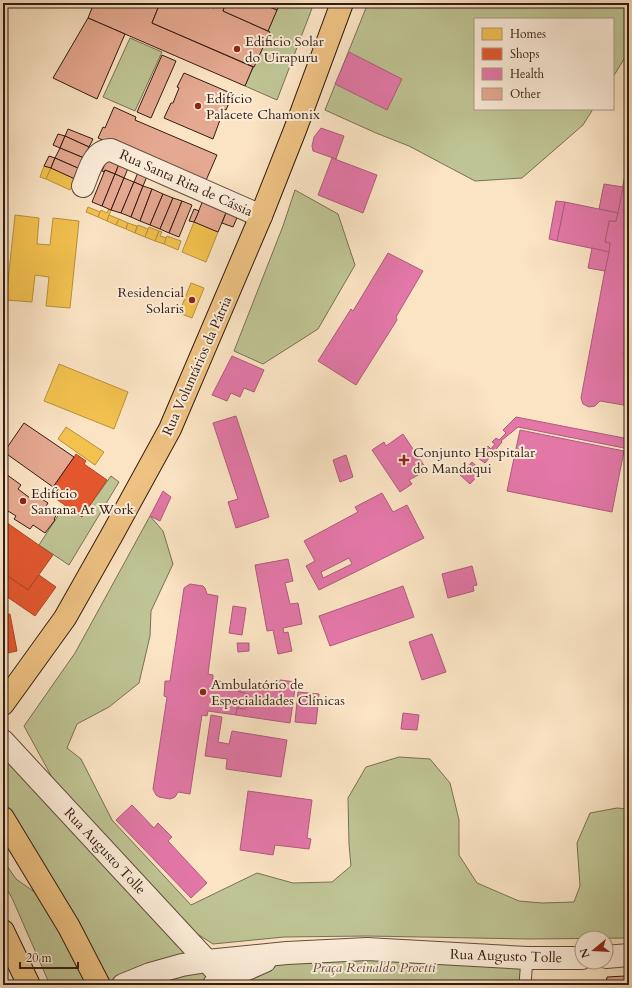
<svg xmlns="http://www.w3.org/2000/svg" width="632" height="988" font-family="Cardo,serif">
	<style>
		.green { fill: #bfc494; stroke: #797054 }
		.homes { fill: #f2c14e; stroke: #b9903c }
		.shops { fill: #e4572e; stroke: #af4526 }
		.health { fill: #e377a8; stroke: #ae5c7b; fill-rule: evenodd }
		.building { fill: #e5a890; stroke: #331c13 }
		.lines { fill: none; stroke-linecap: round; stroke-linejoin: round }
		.service-casing { stroke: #654e3f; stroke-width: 13 }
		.minor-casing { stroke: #654e3f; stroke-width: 24 }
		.tertiary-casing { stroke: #654e3f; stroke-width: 24 }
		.primary-casing { stroke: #331c13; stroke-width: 24 }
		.service { stroke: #fcedd9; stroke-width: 11 }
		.minor { stroke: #fcedd9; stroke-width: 22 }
		.tertiary { stroke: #fcedd9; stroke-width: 22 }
		.primary { stroke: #eec282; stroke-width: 22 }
		.poi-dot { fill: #8f2418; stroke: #fcedd9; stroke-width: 1.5 }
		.labels { text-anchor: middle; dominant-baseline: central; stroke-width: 4; stroke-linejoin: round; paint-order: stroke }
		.poi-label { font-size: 14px; fill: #331c13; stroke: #fcedd9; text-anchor: start }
		.street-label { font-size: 14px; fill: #331c13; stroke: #fcedd9 }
		.park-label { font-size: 14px; font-style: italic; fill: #5d4e3a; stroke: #fcedd9 }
	</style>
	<rect width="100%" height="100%" fill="#fbe4c4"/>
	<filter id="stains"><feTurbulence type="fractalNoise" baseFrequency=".005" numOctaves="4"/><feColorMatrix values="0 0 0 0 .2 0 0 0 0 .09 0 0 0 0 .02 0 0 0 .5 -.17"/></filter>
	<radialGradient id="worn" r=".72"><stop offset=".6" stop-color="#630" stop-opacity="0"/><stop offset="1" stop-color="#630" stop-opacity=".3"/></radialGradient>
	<!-- green -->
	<g class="green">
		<polygon points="280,3 314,3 277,100 245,86 269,32 268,31"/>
		<polygon points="368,3 629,3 629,51 613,77 613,19 475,19 475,109 593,109 583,125 522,178 475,181 409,146 376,133 325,110"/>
		<polygon points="130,38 162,52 135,111 103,97"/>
		<polygon points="295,190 338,214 355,265 318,329 263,364 234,351 283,226"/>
		<polygon points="111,476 119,482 69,565 39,545 65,505 82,516"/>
		<polygon points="150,516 163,531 173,564 151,611 150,636 139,683 109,707 77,724 67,748 81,759 112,820 191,905 257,873 293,883 332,882 351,866 349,844 348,798 366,767 399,757 430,759 450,783 459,820 459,855 477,883 519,901 542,903 574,902 580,886 577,843 590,813 617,808 629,809 629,938 529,939 367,936 284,937 213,944 185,926 60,792 24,726 75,653"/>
		<polygon points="3,750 207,961 527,958 525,985 99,985 3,810"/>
		<polygon points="3,860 16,879 46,900 88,985 50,985 12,898 3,883"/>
	</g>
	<!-- homes -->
	<g class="homes">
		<polygon points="44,166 51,168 46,179 40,177"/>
		<polygon points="51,168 75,179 70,190 46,179"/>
		<polygon points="88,207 100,212 98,217 86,212"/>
		<polygon points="109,208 111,210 107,221 98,217 101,210 107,213"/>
		<polygon points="15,215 39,218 37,244 50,245 53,218 79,221 70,308 46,306 49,277 35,275 32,302 6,300"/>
		<polygon points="109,215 119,219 116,225 107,221"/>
		<polygon points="119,219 128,223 126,229 116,225"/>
		<polygon points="194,222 218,232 206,262 182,252"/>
		<polygon points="128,223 137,226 135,233 126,229"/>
		<polygon points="138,225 148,229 145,237 135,233"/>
		<polygon points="149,227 159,231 155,241 145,237"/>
		<polygon points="159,231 162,232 160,236 167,238 164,244 155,241"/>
		<polygon points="167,236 181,241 178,250 164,244"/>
		<polygon points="191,283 204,288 192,318 179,313"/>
		<polygon points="59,364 128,392 114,429 44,401"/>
		<polygon points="66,427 104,452 95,465 58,439"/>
	</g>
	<!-- shops -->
	<g class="shops">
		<polygon points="76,454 86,461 84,464 107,480 82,517 49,494"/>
		<polygon points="3,520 53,555 28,590 3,573"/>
		<polygon points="39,575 56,587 35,616 3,594 3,585 9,577 28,590"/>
		<polygon points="10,614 17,651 3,654 3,615"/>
	</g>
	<!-- health -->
	<g class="health">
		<polygon points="349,52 402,79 387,110 335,84"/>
		<polygon points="321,128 344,136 336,159 313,151 312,146 314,137"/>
		<polygon points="629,154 629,327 624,354 629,355 629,406 600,401 595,406 589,407 583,404 581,398 610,243 605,242 605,240 609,221 616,221"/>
		<polygon points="332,158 377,175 363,213 318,195"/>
		<polygon points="604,184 623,187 618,213 599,209"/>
		<polygon points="556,201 565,202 557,241 549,239"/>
		<polygon points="565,202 618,213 616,221 609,221 605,242 610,243 609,252 557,241"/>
		<polygon points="592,248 609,252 605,271 588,268"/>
		<polygon points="388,253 423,271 396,317 397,320 356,385 318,361 351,309 353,311"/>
		<polygon points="629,327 629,355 624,354"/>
		<polygon points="232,356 264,370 254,392 244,388 240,397 231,393 227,401 212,395"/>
		<polygon points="236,416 269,517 236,528 228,502 238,499 213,423"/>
		<polygon points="516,417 629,439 629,449 518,427 501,441 502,442 485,463 478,458 488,446 491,449 495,444 492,442 496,438 499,440 506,433 503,430"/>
		<polygon points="520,430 624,451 612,512 507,491"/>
		<polygon points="403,434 427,470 409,480 412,484 400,492 372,450 384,442 386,446"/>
		<polygon points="346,455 353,477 340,482 333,460"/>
		<polygon points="472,462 482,471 470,484 460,475"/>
		<polygon points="163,491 171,497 160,521 150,516"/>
		<path d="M 382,493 L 393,512 L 407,505 L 424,538 L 319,590 L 306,566 L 315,561 L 304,541 L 358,512 L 355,507 ZM 349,558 L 352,564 L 323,578 L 321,572 Z"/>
		<polygon points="288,559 293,581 285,583 290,604 298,603 302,624 283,628 284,633 288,632 292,651 278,654 273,630 267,631 255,565"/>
		<polygon points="472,566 477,585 473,586 474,591 448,598 442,574"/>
		<polygon points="190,584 203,586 205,588 207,594 218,596 208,674 213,675 213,680 240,685 238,691 247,694 250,701 246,708 243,709 237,708 236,715 208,711 207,716 202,715 190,794 178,792 175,797 170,799 159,797 156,795 153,789 167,697 164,696 165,681 170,681 184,588"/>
		<polygon points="403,586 414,617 330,646 319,616"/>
		<polygon points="233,606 246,608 242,635 229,633"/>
		<polygon points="432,634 446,672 422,680 409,642"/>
		<polygon points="237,643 249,643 249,651 238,652"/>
		<polygon points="280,680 296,682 290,723 236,715 237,708 243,709 246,708 250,701 247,694 238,691 240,685 278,690"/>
		<polygon points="298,692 319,694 316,724 295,722"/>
		<polygon points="403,713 419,715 417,730 401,729"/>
		<polygon points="211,715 222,717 218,742 229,744 232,731 287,740 281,777 226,769 227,759 205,756"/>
		<polygon points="248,791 312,800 307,838 311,839 309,849 275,845 273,855 240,850"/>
		<polygon points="132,805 154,828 158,823 172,837 168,841 207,883 191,898 116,820"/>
	</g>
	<!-- building -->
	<g class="building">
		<polygon points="94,3 160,3 152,23 253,67 245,86 88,18"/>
		<polygon points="160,3 203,3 214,8 216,4 224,8 223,11 270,32 254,67 152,23"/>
		<polygon points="203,3 260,3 277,10 268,31 223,11 224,8 216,4 214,8"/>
		<polygon points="260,3 280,3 277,10"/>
		<polygon points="88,18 125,34 97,99 53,78"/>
		<polygon points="162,55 176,61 151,118 137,112"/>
		<polygon points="184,73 233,94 226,110 224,109 213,139 164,118 171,103 173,103 179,88 177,87"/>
		<polygon points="114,107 136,117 135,120 217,155 204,185 98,138 103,127 105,128"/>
		<polygon points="68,129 93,139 89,147 65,136"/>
		<polygon points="58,134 65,136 60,148 53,145"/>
		<polygon points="65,136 89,147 84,158 60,148"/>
		<polygon points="60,148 84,158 80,169 55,158"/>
		<polygon points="49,156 55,158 51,168 44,166"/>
		<polygon points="108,157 120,162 115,174 105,170 104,172 102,171"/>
		<polygon points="55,158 80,169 75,179 51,168"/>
		<polygon points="120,162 129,166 124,178 115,174"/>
		<polygon points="105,170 115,174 102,206 92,202"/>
		<polygon points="139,170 148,174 143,186 134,182"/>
		<polygon points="115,174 124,178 111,210 102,206"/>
		<polygon points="124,178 134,182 121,213 111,210"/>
		<polygon points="134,182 143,186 131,217 121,213"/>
		<polygon points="143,186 152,189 140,221 131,217"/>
		<polygon points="152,189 163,194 150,225 140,221"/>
		<polygon points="163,194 173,198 160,229 150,225"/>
		<polygon points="173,198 182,201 169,233 160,229"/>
		<polygon points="204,198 228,208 218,232 194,222"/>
		<polygon points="182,201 192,205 179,237 169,233"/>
		<polygon points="228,208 239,213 233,227 222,223"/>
		<polygon points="194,209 199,211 194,222 189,221"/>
		<polygon points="24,423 74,457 53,487 4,452"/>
		<polygon points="6,474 21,485 18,489 30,498 33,493 48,503 45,508 56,516 54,519 55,520 45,533 33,525 30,529 14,519 16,516 5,509 3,511 3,478"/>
		<polygon points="625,976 626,985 606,985 607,977"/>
	</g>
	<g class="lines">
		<!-- service casing -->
		<g class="service-casing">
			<polyline id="service" points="525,985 527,958"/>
		</g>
		<!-- minor casing -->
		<g class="minor-casing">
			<g id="minor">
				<path d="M 83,186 C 89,172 93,150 111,150 L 261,216"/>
				<polyline points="3,741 219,974"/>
			</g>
		</g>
		<!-- tertiary casing -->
		<g class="tertiary-casing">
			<g id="tertiary">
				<polyline points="606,957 629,955"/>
				<polyline points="123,985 150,974 182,965 207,961 287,953 367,949 527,958 582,958"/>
				<polyline points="214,985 224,979 265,961"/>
			</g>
		</g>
		<!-- primary casing -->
		<g class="primary-casing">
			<g id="primary">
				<polyline points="3,704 65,618 113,533 170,429 261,216 295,130 342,3"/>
				<polyline points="3,818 69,927 99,985"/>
				<polyline points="3,931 29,985"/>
			</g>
		</g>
		<!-- service -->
		<use href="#service" class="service"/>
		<!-- minor -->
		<use href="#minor" class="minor"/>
		<!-- tertiary -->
		<use href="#tertiary" class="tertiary"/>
		<!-- primary -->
		<use href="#primary" class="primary"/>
	</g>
	<!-- markers -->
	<g class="poi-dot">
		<circle cx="237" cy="49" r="4"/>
		<circle cx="198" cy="106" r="4"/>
		<circle cx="192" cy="300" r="4"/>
		<path d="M402 454h4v4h4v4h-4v4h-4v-4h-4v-4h4z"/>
		<circle cx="23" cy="501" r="4"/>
		<circle cx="203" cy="692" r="4"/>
	</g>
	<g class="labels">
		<!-- poi labels -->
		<g class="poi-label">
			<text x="245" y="41">Edificio Solar<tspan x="245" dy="16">do Uirapuru</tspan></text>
			<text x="206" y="98">Edifício<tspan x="206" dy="16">Palacete Chamonix</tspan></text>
			<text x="184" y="292" text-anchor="end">Residencial<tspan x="184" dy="16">Solaris</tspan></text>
			<text x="413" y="452">Conjunto Hospitalar<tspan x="413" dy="16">do Mandaqui</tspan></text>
			<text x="31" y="493">Edifício<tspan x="31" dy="16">Santana At Work</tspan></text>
			<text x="211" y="684">Ambulatório de<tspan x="211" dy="16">Especialidades Clínicas</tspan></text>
		</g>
		<!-- street labels -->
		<g class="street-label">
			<text transform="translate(186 183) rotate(24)">Rua Santa Rita de Cássia</text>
			<text transform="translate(197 366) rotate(-66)">Rua Voluntários da Pátria</text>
			<text transform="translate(105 851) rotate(47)">Rua Augusto Tolle</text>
			<text transform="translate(506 956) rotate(2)">Rua Augusto Tolle</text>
		</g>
		<!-- park labels -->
		<g class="park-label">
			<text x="374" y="967">Praça Reinaldo Proetti</text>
		</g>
	</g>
	<!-- margin -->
	<rect width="632" height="988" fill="none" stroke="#fbe4c4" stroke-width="16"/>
	<rect x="4" y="4" width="624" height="980" fill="none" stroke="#331c13" stroke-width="2"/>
	<rect x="8" y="8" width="616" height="972" fill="none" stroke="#331c13"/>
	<!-- legend -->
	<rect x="474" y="18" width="140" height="92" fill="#fcedd9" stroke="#ac998a"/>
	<rect x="482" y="28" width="20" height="12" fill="#f2c14e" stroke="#ac998a"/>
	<text x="510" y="38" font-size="12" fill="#331c13">Homes</text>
	<rect x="482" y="48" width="20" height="12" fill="#e4572e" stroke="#ac998a"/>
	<text x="510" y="58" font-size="12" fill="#331c13">Shops</text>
	<rect x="482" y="68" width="20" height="12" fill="#e377a8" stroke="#ac998a"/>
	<text x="510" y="78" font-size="12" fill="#331c13">Health</text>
	<rect x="482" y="88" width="20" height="12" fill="#e5a890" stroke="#ac998a"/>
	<text x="510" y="98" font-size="12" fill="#331c13">Other</text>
	<!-- north arrow -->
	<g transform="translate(594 950) rotate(252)"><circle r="19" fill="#fcedd9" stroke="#ac998a"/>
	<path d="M0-3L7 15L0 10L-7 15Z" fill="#8f2418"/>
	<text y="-6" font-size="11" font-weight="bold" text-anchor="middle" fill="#331c13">N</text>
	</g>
	<!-- scale -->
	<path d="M20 962v6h58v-6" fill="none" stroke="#331c13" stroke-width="2"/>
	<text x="26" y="962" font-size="12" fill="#331c13" stroke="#fcedd9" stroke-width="3" paint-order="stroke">20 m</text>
	<rect width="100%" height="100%" filter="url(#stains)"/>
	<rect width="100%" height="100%" fill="url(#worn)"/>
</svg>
